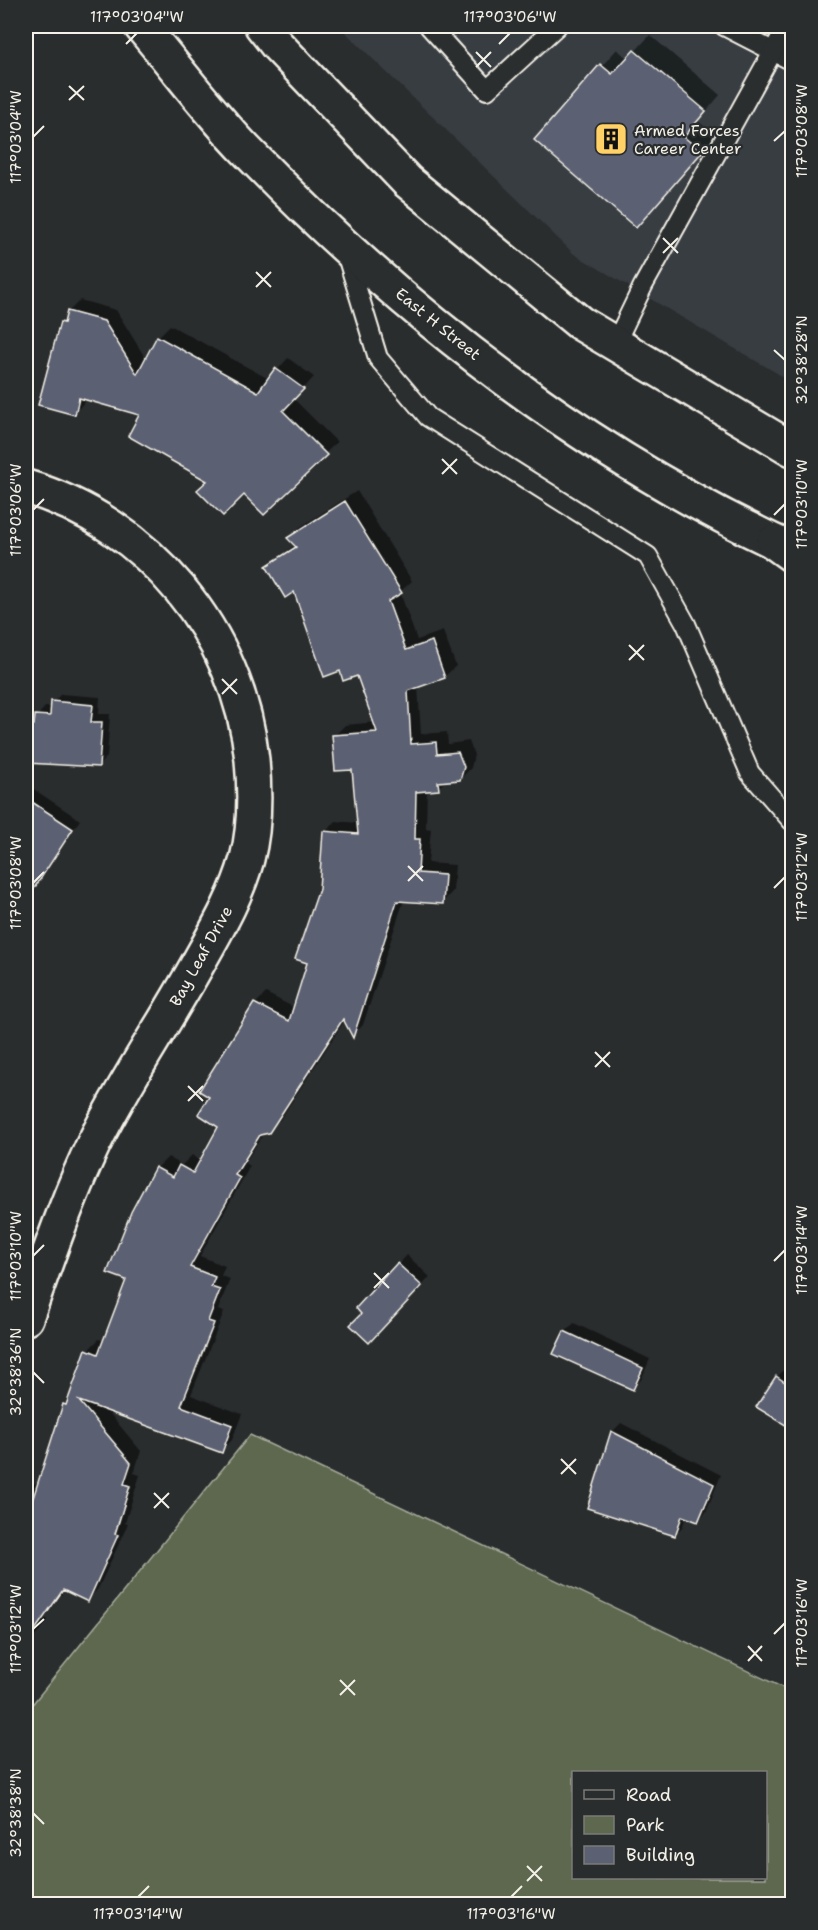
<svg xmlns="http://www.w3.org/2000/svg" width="818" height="1930" font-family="'Shantell Sans',sans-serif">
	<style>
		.built { fill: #393d43 }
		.green { fill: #5d684f; stroke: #a8ac9c; stroke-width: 1.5; fill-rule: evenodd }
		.shadow { fill: #0007 }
		.building { fill: #5b6173; stroke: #f4f1e8; stroke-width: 1.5 }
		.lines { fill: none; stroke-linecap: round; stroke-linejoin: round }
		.lane-casing { stroke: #f4f1e8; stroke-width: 22 }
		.street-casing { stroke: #f4f1e8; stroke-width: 38 }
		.primary-casing { stroke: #f4f1e8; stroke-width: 38 }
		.highway-casing { stroke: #f4f1e8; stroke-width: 38 }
		.lane { stroke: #2a2d2e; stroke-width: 18 }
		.street { stroke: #2a2d2e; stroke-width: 33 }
		.primary { stroke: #2a2d2e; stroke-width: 33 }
		.highway { stroke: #2a2d2e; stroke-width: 33 }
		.ticks { fill: none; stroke: #f4f1e8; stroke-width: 2 }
		.labels { text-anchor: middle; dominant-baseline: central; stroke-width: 4.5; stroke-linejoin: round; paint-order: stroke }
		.poi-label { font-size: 16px; fill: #f4f1e8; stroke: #2a2d2e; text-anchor: start }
		.street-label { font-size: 16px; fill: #f4f1e8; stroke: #2a2d2e }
		.neatline { fill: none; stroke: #f4f1e8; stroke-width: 2 }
		.ticks-label { font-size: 15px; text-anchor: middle; fill: #f4f1e8 }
	</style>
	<rect width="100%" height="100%" fill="#2a2d2e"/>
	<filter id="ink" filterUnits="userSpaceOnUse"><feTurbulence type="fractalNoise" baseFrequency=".0167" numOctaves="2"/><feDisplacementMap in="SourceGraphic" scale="12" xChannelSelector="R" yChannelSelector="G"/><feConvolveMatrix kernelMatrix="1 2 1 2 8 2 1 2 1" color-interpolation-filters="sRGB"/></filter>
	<g filter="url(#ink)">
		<!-- built -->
		<polygon class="built" points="339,26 792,26 792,382 574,254"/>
		<!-- green -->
		<path class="green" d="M 250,1435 L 792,1692 L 792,1904 L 26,1904 L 26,1712 ZM 574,1772 L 766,1772 L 766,1878 L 574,1878 Z"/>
		<!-- shadow -->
		<g class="shadow">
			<polygon points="650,35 720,95 698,121 716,136 636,226 536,140 617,49 628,59"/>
			<polygon points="26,294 30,294 26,345"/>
			<polygon points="80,300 116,310 146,359 158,337 170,325 269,379 288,358 314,377 294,399 337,442 264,513 244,493 209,480 141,414 87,399 75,413 68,312"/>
			<polygon points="357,491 412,581 400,592 417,640 443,631 456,666 444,677 418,686 421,734 447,732 448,744 469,741 474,755 471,768 460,779 447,780 438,788 427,789 426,828 431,829 428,863 455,865 453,891 442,903 404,900 363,1025 353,1035 345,1020 280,1120 264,1133 245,1163 250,1166 200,1256 225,1266 221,1276 230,1279 218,1310 224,1312 191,1395 242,1414 232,1440 221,1451 106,1409 141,1451 134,1473 140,1475 125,1523 128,1524 98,1589 87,1600 65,1590 45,1618 48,1620 26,1648 26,1540 28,1533 26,1532 26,1492 35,1483 39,1484 64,1405 70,1399 88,1350 99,1339 104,1341 127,1279 157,1168 168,1157 182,1165 192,1155 201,1161 220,1126 211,1097 255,1004 266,993 295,1008 309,962 321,890 325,832 336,821 358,823 354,768 334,736 345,725 376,722 358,674 341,670 295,590 267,566 296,544 289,538 300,527"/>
			<polygon points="61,694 100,697 99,714 110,714 107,757 98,766 26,761 26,717 37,716 45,707 52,707 53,702"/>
			<polygon points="26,784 80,820 36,883 26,876"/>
			<polygon points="407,1255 430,1277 378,1333 358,1308"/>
			<polygon points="574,1323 650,1359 641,1380 632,1388 565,1332"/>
			<polygon points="789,1365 792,1367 792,1427 758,1406 777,1377"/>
			<polygon points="621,1423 721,1475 706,1512 698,1521 686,1516 683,1526 675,1535 589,1507 613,1431"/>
		</g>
		<!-- building -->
		<g class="building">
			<polygon points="634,50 706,111 684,137 702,152 636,228 534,140 600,64 612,74"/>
			<polygon points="67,311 104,321 137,374 157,336 258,392 275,368 304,389 283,411 327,455 264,515 244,495 223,516 197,490 207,481 128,436 139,415 79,398 75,415 38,405 60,322 64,323"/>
			<polygon points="345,501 402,593 388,601 406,650 432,641 445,678 408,691 411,744 436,742 437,754 458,752 464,767 460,780 438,782 439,790 416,792 415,839 420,839 418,873 445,875 443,904 397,901 353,1038 343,1019 269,1133 260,1135 235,1175 240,1178 190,1267 215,1277 211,1287 220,1290 208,1321 214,1323 181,1406 232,1425 222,1453 79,1401 131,1463 124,1484 130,1486 115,1534 118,1535 88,1602 63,1590 26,1643 26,1494 33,1498 63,1404 66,1405 86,1349 98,1354 126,1280 107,1273 131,1212 155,1167 173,1177 179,1165 193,1173 218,1127 198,1114 209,1097 199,1091 254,1003 289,1021 307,963 295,959 319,889 323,831 358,834 352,770 335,771 332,735 377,732 357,676 343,681 340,671 324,677 294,592 285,598 266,566 296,547 287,538"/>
			<polygon points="51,701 93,705 91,722 102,722 99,767 26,763 26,724 34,725 35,715 50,716"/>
			<polygon points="26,798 73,829 26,901"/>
			<polygon points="397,1263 422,1286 369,1343 350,1325 361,1314 356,1308"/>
			<polygon points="564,1331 643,1368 633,1390 553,1354"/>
			<polygon points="776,1376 792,1387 792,1429 756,1407"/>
			<polygon points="611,1431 714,1484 698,1522 682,1516 675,1536 587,1508"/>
		</g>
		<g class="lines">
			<!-- lane casing -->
			<g class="lane-casing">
				<g id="lane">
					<polyline points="429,26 487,90 557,26"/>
					<polyline points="724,26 792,61"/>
					<polyline points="346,253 378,358 428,417 648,556 686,624 750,773 792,821"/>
					<polyline points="615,344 643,286 787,26"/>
				</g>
			</g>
			<!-- street casing -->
			<g class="street-casing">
				<path id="street" d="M 26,487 C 149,523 239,633 252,760 C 255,792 255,828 247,859 C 237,895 219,926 201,958 C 167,1020 126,1079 94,1143 C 67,1199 47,1260 26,1318"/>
			</g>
			<!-- primary casing -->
			<g class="primary-casing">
				<g id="primary">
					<path d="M 141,26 C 176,67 209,112 246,150 C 403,312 587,456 792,550"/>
					<polyline points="262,26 277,45 407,181 580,323 792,449"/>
				</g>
			</g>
			<!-- highway casing -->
			<g class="highway-casing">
				<polyline id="highway" points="774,542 792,555"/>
			</g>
			<!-- lane -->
			<use href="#lane" class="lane"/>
			<!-- street -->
			<use href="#street" class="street"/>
			<!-- primary -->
			<use href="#primary" class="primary"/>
			<!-- highway -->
			<use href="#highway" class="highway"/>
		</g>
	</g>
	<!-- ticks -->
	<path class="ticks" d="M 126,44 L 137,33M 499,44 L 510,33M 476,52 L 491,67M 476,67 L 491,52M 69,86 L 84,100M 69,100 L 84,86M 33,137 L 44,126M 774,141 L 785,131M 663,238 L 678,253M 663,253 L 678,238M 256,272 L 271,287M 256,287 L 271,272M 774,350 L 785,360M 442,459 L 457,474M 442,474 L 457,459M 33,510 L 44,499M 774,515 L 785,504M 629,645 L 644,660M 629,660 L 644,645M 222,679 L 237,694M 222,694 L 237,679M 408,866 L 423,881M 408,881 L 423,866M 33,883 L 44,872M 774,888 L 785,877M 595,1052 L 610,1067M 595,1067 L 610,1052M 188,1086 L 203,1101M 188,1101 L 203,1086M 33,1256 L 44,1245M 774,1261 L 785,1250M 374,1273 L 389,1288M 374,1288 L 389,1273M 33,1372 L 44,1383M 561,1459 L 576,1474M 561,1474 L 576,1459M 154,1493 L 169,1508M 154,1508 L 169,1493M 33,1629 L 44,1619M 774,1634 L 785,1623M 748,1646 L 762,1661M 748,1661 L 762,1646M 340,1680 L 355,1695M 340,1695 L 355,1680M 33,1813 L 44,1824M 527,1866 L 542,1881M 527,1881 L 542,1866M 138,1897 L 149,1886M 511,1897 L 522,1886"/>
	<!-- icons -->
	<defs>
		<g id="building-square" transform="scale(1.725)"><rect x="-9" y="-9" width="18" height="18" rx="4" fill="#ffd166" stroke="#2a2d2e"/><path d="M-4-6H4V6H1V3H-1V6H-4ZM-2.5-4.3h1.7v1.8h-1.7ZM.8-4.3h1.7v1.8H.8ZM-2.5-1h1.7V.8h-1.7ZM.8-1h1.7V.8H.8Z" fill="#111"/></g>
	</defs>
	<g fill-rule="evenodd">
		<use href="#building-square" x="611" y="139"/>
	</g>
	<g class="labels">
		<!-- poi labels -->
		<g class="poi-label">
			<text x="634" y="130">Armed Forces<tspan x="634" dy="18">Career Center</tspan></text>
		</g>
		<!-- street labels -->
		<g class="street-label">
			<text transform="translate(438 324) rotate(39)">East H Street</text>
			<text transform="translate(201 956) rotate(-61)">Bay Leaf Drive</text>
		</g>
	</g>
	<!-- margin -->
	<rect width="818" height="1930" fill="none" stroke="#2a2d2e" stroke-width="66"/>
	<!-- legend -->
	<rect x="572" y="1771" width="195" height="108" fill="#2a2d2e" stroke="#7b7b78" stroke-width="1.5"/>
	<rect x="584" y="1790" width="30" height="9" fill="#2a2d2e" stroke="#7b7b78" stroke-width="1.5"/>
	<text x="626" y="1801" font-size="18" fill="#f4f1e8">Road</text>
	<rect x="584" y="1816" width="30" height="18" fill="#5d684f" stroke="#7b7b78" stroke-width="1.5"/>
	<text x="626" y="1831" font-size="18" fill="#f4f1e8">Park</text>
	<rect x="584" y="1846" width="30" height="18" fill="#5b6173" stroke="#7b7b78" stroke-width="1.5"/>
	<text x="626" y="1861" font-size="18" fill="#f4f1e8">Building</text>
	<rect x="33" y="33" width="752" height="1864" class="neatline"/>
	<g class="ticks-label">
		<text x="137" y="22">117°03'04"W</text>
		<text x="510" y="22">117°03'06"W</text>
		<text transform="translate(802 131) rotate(-90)" y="5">117°03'08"W</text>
		<text transform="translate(16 137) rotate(-90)" y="5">117°03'04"W</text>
		<text transform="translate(802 360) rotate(-90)" y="5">32°38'28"N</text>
		<text transform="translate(802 504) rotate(-90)" y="5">117°03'10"W</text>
		<text transform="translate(16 510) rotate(-90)" y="5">117°03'06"W</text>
		<text transform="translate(802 877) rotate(-90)" y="5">117°03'12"W</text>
		<text transform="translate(16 883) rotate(-90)" y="5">117°03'08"W</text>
		<text transform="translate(802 1250) rotate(-90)" y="5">117°03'14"W</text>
		<text transform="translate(16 1256) rotate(-90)" y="5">117°03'10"W</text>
		<text transform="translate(16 1372) rotate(-90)" y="5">32°38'36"N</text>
		<text transform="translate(802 1623) rotate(-90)" y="5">117°03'16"W</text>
		<text transform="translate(16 1629) rotate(-90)" y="5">117°03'12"W</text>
		<text transform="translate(16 1813) rotate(-90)" y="5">32°38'38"N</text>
		<text x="138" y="1919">117°03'14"W</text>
		<text x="511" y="1919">117°03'16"W</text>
	</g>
</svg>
